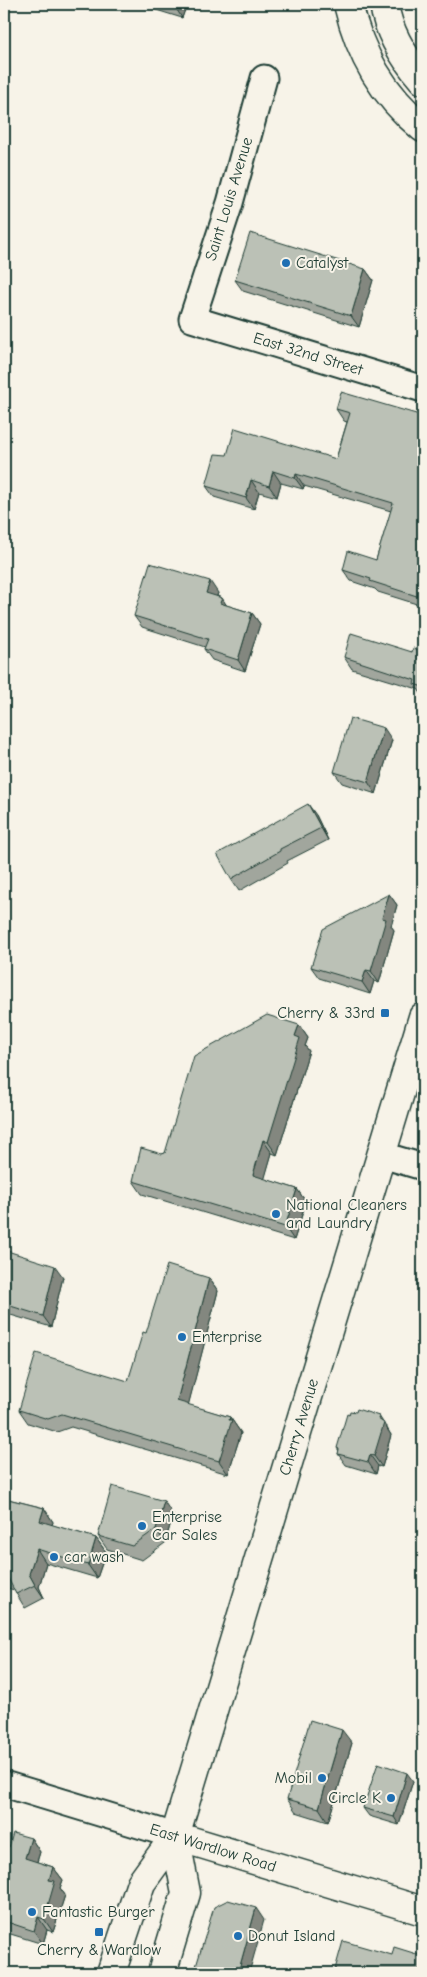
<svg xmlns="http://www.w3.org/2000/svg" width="427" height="1977" font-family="'Comic Neue',sans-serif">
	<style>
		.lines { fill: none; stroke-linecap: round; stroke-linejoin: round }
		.minor-casing { stroke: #1f3d34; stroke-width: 29 }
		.major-casing { stroke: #1f3d34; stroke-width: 31 }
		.highway-casing { stroke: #1f3d34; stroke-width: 31 }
		.minor { stroke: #f7f3e8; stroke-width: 25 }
		.major { stroke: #f7f3e8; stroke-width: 28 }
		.highway { stroke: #f7f3e8; stroke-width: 28 }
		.wall { fill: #a1a69d; stroke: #1f3d34 }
		.shaded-wall { fill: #83877f; stroke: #1f3d34 }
		.building { fill: #bbc1b6; stroke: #1f3d34 }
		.poi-dot { fill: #1f6fb2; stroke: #f7f3e8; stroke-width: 2 }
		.labels { text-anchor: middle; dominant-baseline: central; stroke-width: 4; stroke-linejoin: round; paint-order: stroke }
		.street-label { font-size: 16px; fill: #1f3d34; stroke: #f7f3e8 }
		.poi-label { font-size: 16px; fill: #1f3d34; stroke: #f7f3e8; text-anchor: start }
	</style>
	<rect width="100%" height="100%" fill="#f7f3e8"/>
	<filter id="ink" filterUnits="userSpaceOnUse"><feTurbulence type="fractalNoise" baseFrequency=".02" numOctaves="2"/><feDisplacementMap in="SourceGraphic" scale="10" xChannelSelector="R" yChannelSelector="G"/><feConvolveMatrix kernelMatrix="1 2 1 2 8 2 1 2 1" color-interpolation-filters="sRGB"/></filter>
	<g filter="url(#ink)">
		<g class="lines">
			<!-- minor casing -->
			<g class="minor-casing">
				<g id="minor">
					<polyline points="264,78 230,203 192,319 423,389"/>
					<polyline points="382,1155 423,1167"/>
					<polyline points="4,1784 175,1836"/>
				</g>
			</g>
			<!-- major casing -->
			<g class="major-casing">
				<g id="major">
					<polyline points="175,1836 423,1911"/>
					<polyline points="111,1973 141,1883 175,1836 423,1017"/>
					<polyline points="162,1973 186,1893 175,1836"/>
				</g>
			</g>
			<!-- highway casing -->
			<g class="highway-casing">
				<g id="highway">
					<path d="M 348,4 C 360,55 383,95 423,128"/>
					<path d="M 384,4 C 388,32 405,59 423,80"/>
				</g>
			</g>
			<!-- minor -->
			<use href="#minor" class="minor"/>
			<!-- major -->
			<use href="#major" class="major"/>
			<!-- highway -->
			<use href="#highway" class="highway"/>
		</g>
		<!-- wall -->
		<g class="wall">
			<polygon points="137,4 195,4 194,7 187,4 182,18"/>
			<polygon points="365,269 373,280 359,327 243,291 235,280"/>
			<polygon points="336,409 423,416 423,606 378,592 375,589 351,581 343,570 376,560 391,511 304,486 303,489 281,483 277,497 259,492 254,509 214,497 206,486 227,455 336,459 347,422 344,421"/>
			<polygon points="218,593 217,596 222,598 226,605 252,613 260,624 245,671 212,660 204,649 205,647 142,627 134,616"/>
			<polygon points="423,651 423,695 422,695 418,689 352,669 344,657"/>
			<polygon points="392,740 376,794 342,783 334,772"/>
			<polygon points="316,815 328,840 287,861 288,863 239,891 231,879"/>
			<polygon points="389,894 397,905 391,926 394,930 379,983 374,981 370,994 319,978 311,967"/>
			<polygon points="299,1025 308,1038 305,1046 309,1051 277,1155 272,1153 264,1179 297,1189 306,1202 294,1240 142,1194 133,1181 162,1154 165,1153"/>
			<polygon points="4,1250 63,1277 51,1327 4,1313"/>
			<polygon points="209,1278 218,1291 188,1405 230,1417 241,1433 228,1474 71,1427 57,1432 28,1423 19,1410 128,1381 146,1333"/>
			<polygon points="387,1427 387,1428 391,1435 382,1467 378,1466 376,1474 346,1465 338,1454 339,1451 337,1448"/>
			<polygon points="4,1498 44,1508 53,1522 52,1525 96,1538 106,1552 97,1578 46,1563 39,1587 44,1598 25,1608 14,1590 4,1587"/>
			<polygon points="173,1515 165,1543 142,1560 107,1549 98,1536"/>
			<polygon points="352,1743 328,1822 296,1812 287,1799"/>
			<polygon points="413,1781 399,1825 369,1816 363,1808"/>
			<polygon points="31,1838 40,1852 37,1862 53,1867 63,1880 60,1888 65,1895 53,1932 47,1930 43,1944 4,1932 4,1845 9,1847"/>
		</g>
		<!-- shaded-wall -->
		<g class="shaded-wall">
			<polygon points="174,4 187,4 182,18 174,5"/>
			<polygon points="365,269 373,280 359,327 351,316"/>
			<polygon points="273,471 281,483 277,497 269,486"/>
			<polygon points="296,474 304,486 303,489 295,478"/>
			<polygon points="251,480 259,492 254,509 246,498"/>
			<polygon points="210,581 218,593 214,604 206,593"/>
			<polygon points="222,598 229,609 220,603"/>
			<polygon points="252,613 260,624 245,671 238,660"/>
			<polygon points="384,728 392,740 376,794 368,782"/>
			<polygon points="308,804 316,815 328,840 321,828"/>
			<polygon points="389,894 397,905 391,926 394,930 379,983 371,971 382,918"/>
			<polygon points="366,970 374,981 370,994 362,982"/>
			<polygon points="299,1025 308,1038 305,1046 309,1051 277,1155 268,1142 295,1036"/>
			<polygon points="263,1140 272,1153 262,1188 253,1175"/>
			<polygon points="297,1189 306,1202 294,1240 285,1227"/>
			<polygon points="55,1266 63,1277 51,1327 43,1316"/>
			<polygon points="209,1278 218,1291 186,1414 177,1401"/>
			<polygon points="4,1349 10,1358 4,1379"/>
			<polygon points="379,1416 391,1435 382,1467 374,1456"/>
			<polygon points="230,1417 241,1433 228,1474 219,1461"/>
			<polygon points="370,1455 378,1466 376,1474 368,1462"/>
			<polygon points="164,1501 173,1515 165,1543 156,1529"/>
			<polygon points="44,1508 53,1522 49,1535 40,1521"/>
			<polygon points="96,1538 106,1552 97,1578 88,1565"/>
			<polygon points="37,1549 46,1563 39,1587 44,1598 35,1585 29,1574"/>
			<polygon points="342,1730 352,1743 328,1822 319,1808"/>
			<polygon points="407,1773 413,1781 399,1825 394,1817"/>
			<polygon points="31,1838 40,1852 34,1871 25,1858"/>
			<polygon points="53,1867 63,1880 60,1888 65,1895 53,1932 44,1919 49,1880"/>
			<polygon points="256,1908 264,1920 249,1973 238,1973"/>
			<polygon points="38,1917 47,1930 43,1944 34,1931"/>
		</g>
		<!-- building -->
		<g class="building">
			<polygon points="250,233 365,269 351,316 235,280"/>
			<polygon points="341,392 423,416 423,598 370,581 371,579 343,570 348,551 376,560 393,503 296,474 295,478 273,471 269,486 251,480 246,498 206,486 215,454 227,455 235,428 336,459 350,413 336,409"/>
			<polygon points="150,563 210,581 206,593 222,598 220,603 252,613 238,660 204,649 208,639 134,616"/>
			<polygon points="351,633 412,652 413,648 423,651 423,687 414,684 415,680 344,657"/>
			<polygon points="350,718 384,728 368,782 334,772"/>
			<polygon points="308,804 321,828 280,849 280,851 231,879 217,854"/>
			<polygon points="389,894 382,918 386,919 371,971 366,970 362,982 311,967 323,929"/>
			<polygon points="267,1015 299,1025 295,1036 300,1038 268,1142 263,1140 253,1175 297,1189 285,1227 133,1181 141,1148 162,1154 165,1153 194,1056"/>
			<polygon points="4,1250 55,1266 43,1316 4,1304"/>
			<polygon points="167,1265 209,1278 177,1401 230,1417 229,1420 232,1420 219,1461 62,1414 48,1419 19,1410 36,1353 128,1381 143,1332 146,1333"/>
			<polygon points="357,1409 379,1416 378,1419 384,1423 374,1456 370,1455 368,1462 338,1454 339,1449 337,1448 347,1414 349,1415 350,1411 356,1412"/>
			<polygon points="112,1486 164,1501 156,1529 132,1546 98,1536"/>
			<polygon points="4,1498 44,1508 40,1521 96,1538 88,1565 37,1549 29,1574 35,1585 16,1594 8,1578 4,1577"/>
			<polygon points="310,1720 342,1730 319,1808 287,1799"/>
			<polygon points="378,1763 407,1773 394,1817 363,1808"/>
			<polygon points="13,1833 31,1838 25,1858 53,1867 49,1880 55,1881 44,1919 38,1917 34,1931 4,1921 4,1845 9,1847"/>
			<polygon points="228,1900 256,1908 238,1973 194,1973 214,1907"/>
			<polygon points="343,1941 392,1955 394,1947 423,1956 423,1973 334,1973"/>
		</g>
	</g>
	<!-- markers -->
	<g class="poi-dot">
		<circle cx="286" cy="263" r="5"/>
		<rect x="380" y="1008" width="10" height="10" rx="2.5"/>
		<circle cx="276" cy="1214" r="5"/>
		<circle cx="182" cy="1337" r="5"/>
		<circle cx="142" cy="1526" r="5"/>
		<circle cx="54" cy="1557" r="5"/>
		<circle cx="322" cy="1778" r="5"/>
		<circle cx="391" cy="1798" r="5"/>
		<circle cx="32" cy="1912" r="5"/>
		<rect x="94" y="1927" width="10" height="10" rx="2.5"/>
		<circle cx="238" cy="1936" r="5"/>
	</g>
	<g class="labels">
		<!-- street labels -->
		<g class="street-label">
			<text transform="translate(229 199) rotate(-73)">Saint Louis Avenue</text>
			<text transform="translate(308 354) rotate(17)">East 32nd Street</text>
			<text transform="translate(299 1427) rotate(-73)">Cherry Avenue</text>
			<text transform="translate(213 1848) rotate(17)">East Wardlow Road</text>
		</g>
		<!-- poi labels -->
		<g class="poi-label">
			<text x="296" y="263">Catalyst</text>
			<text x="375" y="1013" text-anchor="end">Cherry &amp; 33rd</text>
			<text x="286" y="1205">National Cleaners<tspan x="286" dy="18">and Laundry</tspan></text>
			<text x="192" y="1337">Enterprise</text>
			<text x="152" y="1517">Enterprise<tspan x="152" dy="18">Car Sales</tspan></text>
			<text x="64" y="1557">car wash</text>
			<text x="312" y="1778" text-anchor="end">Mobil</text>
			<text x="381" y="1798" text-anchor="end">Circle K</text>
			<text x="42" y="1912">Fantastic Burger</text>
			<text x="248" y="1936">Donut Island</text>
			<text x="99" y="1950" text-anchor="middle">Cherry &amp; Wardlow</text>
		</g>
	</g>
	<!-- margin -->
	<rect width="427" height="1977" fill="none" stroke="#f7f3e8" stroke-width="20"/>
	<rect x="10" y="10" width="407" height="1957" fill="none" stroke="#1f3d34" stroke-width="2" filter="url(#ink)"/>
</svg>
